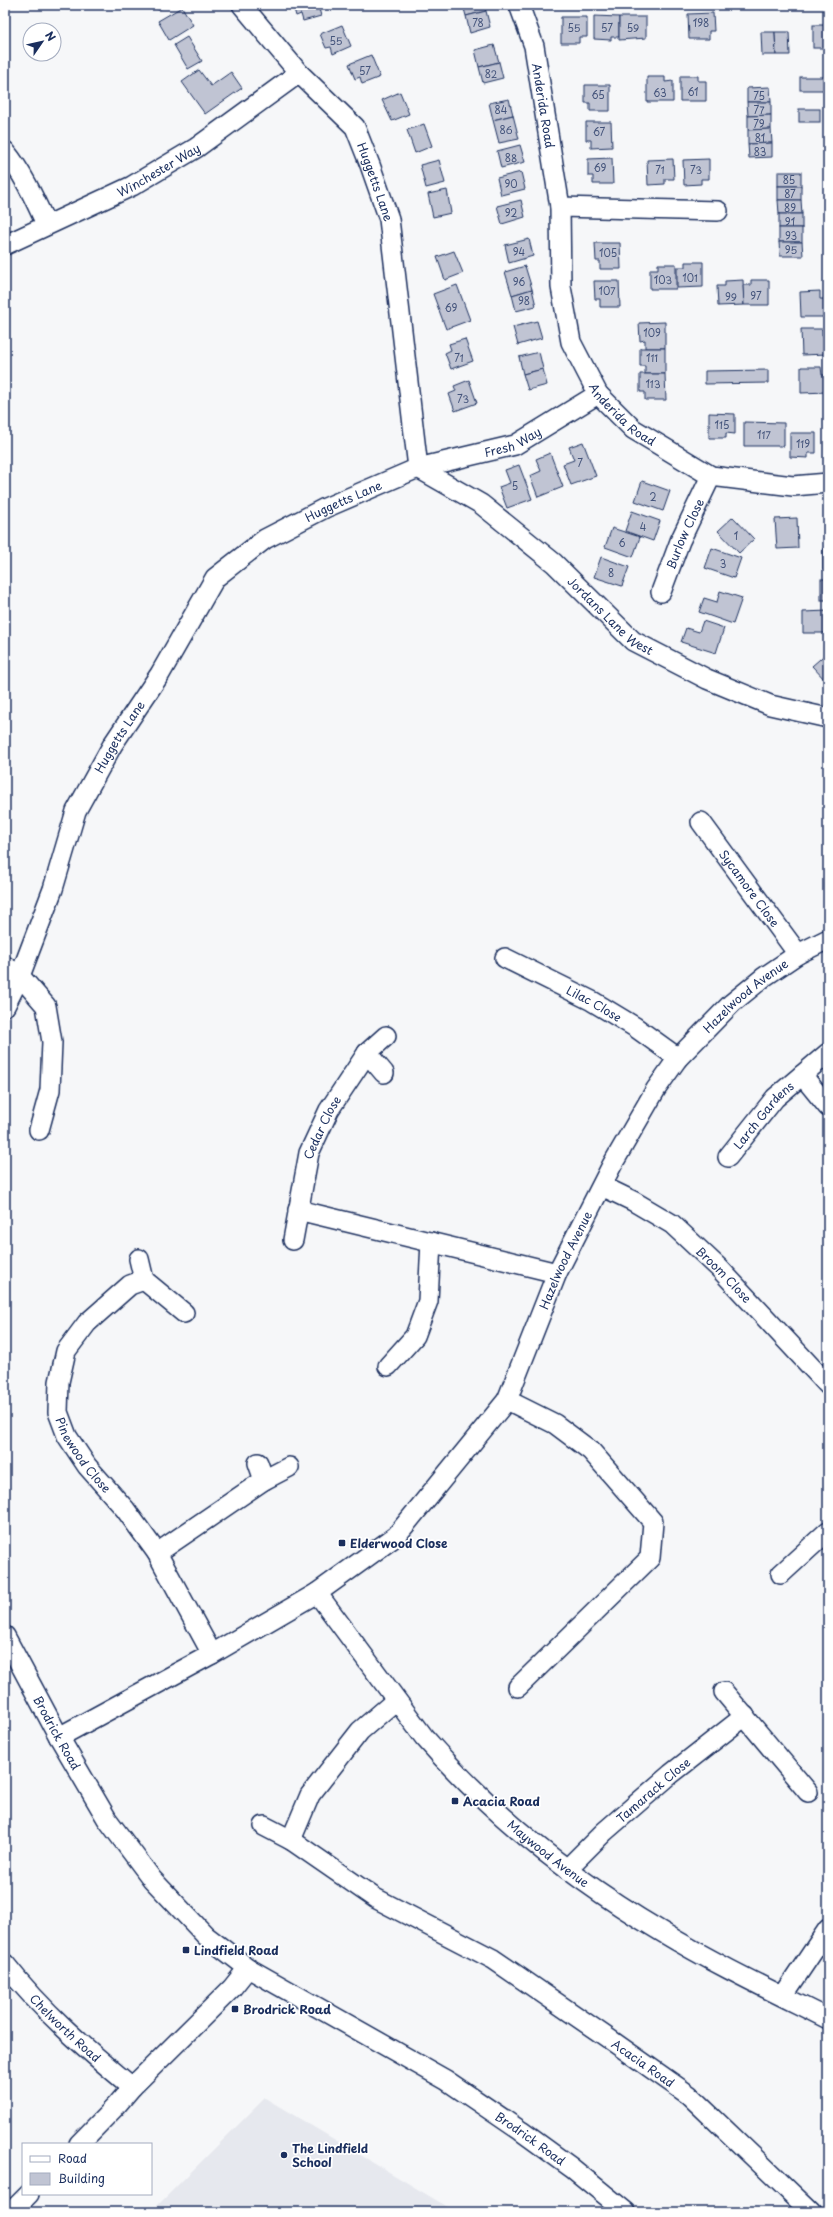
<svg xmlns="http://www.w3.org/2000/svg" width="833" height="2217" font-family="'Playpen Sans',sans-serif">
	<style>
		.built { fill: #e6e8ee }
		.building { fill: #c0c4d3; stroke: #1b2f5e }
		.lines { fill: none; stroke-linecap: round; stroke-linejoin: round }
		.minor-casing { stroke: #1b2f5e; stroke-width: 22 }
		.minor { stroke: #fff; stroke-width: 19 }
		.poi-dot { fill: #1b2f5e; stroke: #fff; stroke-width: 1.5 }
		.labels { text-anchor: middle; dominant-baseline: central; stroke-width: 3.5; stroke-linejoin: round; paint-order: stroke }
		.number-label { font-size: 10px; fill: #44547b }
		.street-label { font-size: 12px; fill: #1b2f5e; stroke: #fff }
		.poi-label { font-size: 12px; font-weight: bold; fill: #1b2f5e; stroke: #fff; text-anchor: start }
	</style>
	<rect width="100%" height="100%" fill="#f6f7f9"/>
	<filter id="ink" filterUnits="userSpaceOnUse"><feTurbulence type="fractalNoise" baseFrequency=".025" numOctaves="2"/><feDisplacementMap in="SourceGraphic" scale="8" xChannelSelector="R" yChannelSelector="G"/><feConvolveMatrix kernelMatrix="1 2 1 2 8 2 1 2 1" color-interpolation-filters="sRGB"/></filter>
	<g filter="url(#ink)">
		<!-- built -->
		<polygon class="built" points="265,2098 456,2212 151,2212"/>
		<!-- building -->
		<g class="building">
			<polygon points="155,5 166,5 158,10"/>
			<polygon points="293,5 318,5 321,16 303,21 301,14 296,16"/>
			<polygon points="463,5 484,5 486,11 466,16"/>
			<polygon points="688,5 708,5 708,7 688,8"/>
			<polygon points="182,7 193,25 169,40 158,21"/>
			<polygon points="486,11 490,27 470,33 466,16"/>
			<polygon points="713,13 714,31 709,31 709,39 689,39 688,14"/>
			<polygon points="594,16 619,17 619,37 611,37 611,40 594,39"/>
			<polygon points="561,17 587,17 587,37 579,37 579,43 561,43"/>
			<polygon points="619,17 646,17 646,38 619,40"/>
			<polygon points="342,25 351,46 333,54 331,47 326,48 320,34"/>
			<rect x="813" y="25" width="14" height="23"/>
			<polygon points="761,32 775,32 776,55 762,55"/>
			<polygon points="775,32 789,32 790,55 776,55"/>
			<polygon points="187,37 202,61 188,69 174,45"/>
			<polygon points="494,45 499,62 479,67 475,50"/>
			<polygon points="371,55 380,77 362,84 360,77 355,79 349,64"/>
			<polygon points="499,62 503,78 483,83 479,67"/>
			<polygon points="199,70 211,86 231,72 242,88 205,114 182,82"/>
			<polygon points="680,76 698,76 698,81 706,81 706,101 680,101"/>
			<polygon points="647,77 665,77 665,82 673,81 673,102 647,102"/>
			<rect x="800" y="77" width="28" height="13"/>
			<polygon points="585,85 610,85 610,111 590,111 590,103 585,103"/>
			<polygon points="770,87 771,102 747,102 747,88"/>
			<polygon points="400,92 409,114 392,121 382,100"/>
			<polygon points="509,99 513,115 493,120 489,103"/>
			<polygon points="747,102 771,102 771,115 748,116"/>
			<rect x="799" y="109" width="21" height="13"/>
			<polygon points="513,115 519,139 499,143 493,120"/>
			<polygon points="771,115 771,129 748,130 748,116"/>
			<polygon points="586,122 611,122 612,147 591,148 591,140 586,140"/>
			<polygon points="424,124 432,146 415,153 407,130"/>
			<polygon points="771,129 772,143 748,144 748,130"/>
			<polygon points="772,143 772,157 749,158 748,144"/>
			<polygon points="520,145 525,162 501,168 497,151"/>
			<polygon points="612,158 613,184 593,184 593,176 588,176 588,159"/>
			<polygon points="673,159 674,179 665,179 665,184 648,185 647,160"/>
			<polygon points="709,159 709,179 701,179 701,184 684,185 683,160"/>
			<polygon points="439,160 445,183 426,188 420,165"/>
			<polygon points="521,172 525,189 501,195 497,178"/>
			<rect x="778" y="172" width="23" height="14"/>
			<rect x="778" y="186" width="23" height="14"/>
			<polygon points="447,190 451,213 433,217 428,194"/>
			<polygon points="521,200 525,217 502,224 497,206"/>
			<polygon points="778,200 801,200 802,214 779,214"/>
			<rect x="779" y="214" width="23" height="14"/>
			<rect x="779" y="228" width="23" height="14"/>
			<polygon points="529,239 533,256 509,263 505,245"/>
			<polygon points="779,242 802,242 803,256 780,256"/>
			<polygon points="595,243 620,243 621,269 600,269 600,261 596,261"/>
			<polygon points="454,251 463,273 445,280 437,257"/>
			<polygon points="685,262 703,262 703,287 677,288 677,267 685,267"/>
			<polygon points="658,264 676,264 676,289 650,289 650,269 658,269"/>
			<polygon points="525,266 532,289 512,295 505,272"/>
			<polygon points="743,280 744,305 718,306 717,286 725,286 725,281"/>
			<polygon points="751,280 769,280 769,305 744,305 743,285 751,285"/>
			<polygon points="594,281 619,281 620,307 600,307 600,299 595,299"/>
			<polygon points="457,285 470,320 446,329 433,294"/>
			<polygon points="532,289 536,306 516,311 512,295"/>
			<polygon points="820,291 820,299 825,299 826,317 801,317 800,292"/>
			<polygon points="537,321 542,338 518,345 513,327"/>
			<polygon points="665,322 665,348 645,348 645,340 640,341 639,323"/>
			<polygon points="801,329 822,329 822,336 827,336 827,354 802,355"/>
			<polygon points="465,339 473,361 451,369 445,353 451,350 449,344"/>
			<polygon points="640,348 665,348 665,374 645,374 645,366 640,366"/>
			<polygon points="539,352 543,369 523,374 519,357"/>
			<polygon points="801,367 821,367 822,375 826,375 827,392 801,393"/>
			<polygon points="543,369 547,385 528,390 523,374"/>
			<polygon points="768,370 768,383 705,384 705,371"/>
			<polygon points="640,374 665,374 666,400 645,400 645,392 640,392"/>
			<polygon points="469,380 477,403 455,411 449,394 456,391 454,386"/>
			<polygon points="709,413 735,414 735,434 726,433 726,438 709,438"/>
			<polygon points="744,422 784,423 784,446 744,446"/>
			<polygon points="790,433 816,433 816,453 808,453 808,458 790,457"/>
			<polygon points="583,442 596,476 571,485 563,464 574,460 569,447"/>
			<polygon points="550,453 563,487 538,497 530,476 541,471 536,459"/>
			<polygon points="519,465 532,499 507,508 499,487 510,483 505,470"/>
			<polygon points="642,481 670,491 663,511 635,501"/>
			<polygon points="632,511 660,521 653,541 625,531"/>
			<polygon points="733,517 754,539 739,553 718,531"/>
			<polygon points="797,518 798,548 777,549 775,519"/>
			<rect x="824" y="519" width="4" height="21"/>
			<polygon points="612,528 640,537 633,557 605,547"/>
			<polygon points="712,548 741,558 734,578 705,568"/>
			<polygon points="828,548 828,570 823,570 823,549"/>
			<polygon points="601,557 629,567 622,586 594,577"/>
			<rect x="821" y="579" width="7" height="21"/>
			<polygon points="720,591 742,598 733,624 699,612 704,598 717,602"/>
			<polygon points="828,611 828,633 803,633 803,612"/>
			<polygon points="703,621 724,628 716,653 681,642 686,628 699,632"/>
			<polygon points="828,652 828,680 826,681 812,666"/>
		</g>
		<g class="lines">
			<!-- minor casing -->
			<g class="minor-casing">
				<g id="minor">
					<path id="s1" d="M 242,5 L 299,73 L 355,127 L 370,165 L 389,219 L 418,468"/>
					<path id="s2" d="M 519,5 L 534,46 L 560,207 L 561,287 L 571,342 L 598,394 L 633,429 L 711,476 L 793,486 L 828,483"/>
					<path d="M 5,151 C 23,173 34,198 46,224"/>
					<polyline points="560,207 718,211"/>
					<path id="s3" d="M 5,245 L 132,186 L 196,148 L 299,73"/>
					<path id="s4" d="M 418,468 L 481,504 L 554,563 L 633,641 L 707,679 L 770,705 L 828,718"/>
					<path id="s5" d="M 661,592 L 680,541 L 711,476"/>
					<path id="s6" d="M 701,822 L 798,954"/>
					<path id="s7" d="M 505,958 L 592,1001 L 635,1027 L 678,1058"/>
					<polyline points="5,966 20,976 46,1006 52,1042 50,1090 39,1130"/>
					<path id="s8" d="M 5,1006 L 20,976 L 53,889 L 76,811 L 113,744 L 160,674 L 215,578 L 265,539 L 325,508 L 418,468 L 515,445 L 598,394"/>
					<polyline points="367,1053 384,1073"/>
					<polyline points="802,1075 828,1107"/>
					<path id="s9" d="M 728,1157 L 775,1098 L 828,1053"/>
					<path id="s10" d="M 602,1186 L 633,1201 L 672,1224 L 720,1269 L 828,1385"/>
					<polyline points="298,1210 557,1273"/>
					<path id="s11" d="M 293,1240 L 309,1153 L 329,1110 L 367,1053 L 386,1036"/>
					<polyline points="139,1259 144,1280"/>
					<path id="s12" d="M 184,1313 L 144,1280 L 130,1285 L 87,1323 L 66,1351 L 59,1382 L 58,1412 L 67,1436 L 87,1466 L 125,1509 L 157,1553 L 212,1654"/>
					<polyline points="388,1366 415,1336 428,1301 431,1242"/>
					<polyline points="507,1400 555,1424 591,1451 653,1522 650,1558 518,1687"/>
					<polyline points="258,1463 264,1480"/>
					<polyline points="157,1553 264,1480 289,1467"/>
					<polyline points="781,1574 828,1531"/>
					<path id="s13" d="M 317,1593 L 424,1737 C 491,1814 574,1880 662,1932 C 715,1964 772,1991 828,2019"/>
					<path id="s14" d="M 5,1636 L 59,1737 L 107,1819 L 152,1879 L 206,1936 L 248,1968 L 446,2080 L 521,2131 L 572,2168 L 626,2212"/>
					<polyline points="724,1692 808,1792"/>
					<path id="s15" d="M 59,1737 L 212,1654 L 317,1593 L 396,1536 L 507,1400 L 557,1273 L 612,1165 L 656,1089 L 678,1058 L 732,1003 L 764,977 L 798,954 L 828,939"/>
					<path id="s16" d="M 264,1826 L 291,1840 L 375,1898 L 493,1959 L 605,2036 L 689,2095 L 811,2212"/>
					<polyline points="291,1840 310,1795 360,1731 395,1701"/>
					<path id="s17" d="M 567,1869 L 604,1832 L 671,1774 L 745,1716"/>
					<path id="s18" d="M 5,1964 C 42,2011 86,2049 132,2087"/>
					<polyline points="783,1996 828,1929"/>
					<polyline points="79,2144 116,2106 132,2087 232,1988 248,1968"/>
					<polyline points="11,2212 29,2194"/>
				</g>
			</g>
			<!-- minor -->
			<use href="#minor" class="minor"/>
		</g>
	</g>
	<!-- markers -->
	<g class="poi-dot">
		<rect x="338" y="1539" width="8" height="8" rx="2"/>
		<rect x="451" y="1797" width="8" height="8" rx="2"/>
		<rect x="182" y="1946" width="8" height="8" rx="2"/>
		<rect x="231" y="2005" width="8" height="8" rx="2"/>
		<circle cx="284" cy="2155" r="4"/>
	</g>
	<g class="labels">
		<!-- number labels -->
		<g class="number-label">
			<text x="478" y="22">78</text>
			<text x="701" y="22">198</text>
			<text x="574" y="27">55</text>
			<text x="607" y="27">57</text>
			<text x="633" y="27">59</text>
			<text x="336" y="40">55</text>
			<text x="365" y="70">57</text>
			<text x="491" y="73">82</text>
			<text x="693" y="91">61</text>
			<text x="660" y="92">63</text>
			<text x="598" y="94">65</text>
			<text x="759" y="95">75</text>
			<text x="501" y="109">84</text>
			<text x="759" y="109">77</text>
			<text x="759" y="123">79</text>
			<text x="506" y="129">86</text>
			<text x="599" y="131">67</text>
			<text x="760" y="137">81</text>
			<text x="760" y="151">83</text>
			<text x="511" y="157">88</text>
			<text x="600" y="167">69</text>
			<text x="660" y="169">71</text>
			<text x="696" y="169">73</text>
			<text x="789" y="179">85</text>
			<text x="511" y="183">90</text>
			<text x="790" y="193">87</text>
			<text x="790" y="207">89</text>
			<text x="511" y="212">92</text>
			<text x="790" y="221">91</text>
			<text x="791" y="235">93</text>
			<text x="791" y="249">95</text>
			<text x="519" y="251">94</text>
			<text x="608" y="252">105</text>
			<text x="690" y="277">101</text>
			<text x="663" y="279">103</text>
			<text x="519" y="281">96</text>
			<text x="607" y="290">107</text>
			<text x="756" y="295">97</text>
			<text x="731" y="296">99</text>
			<text x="524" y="300">98</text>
			<text x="451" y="307">69</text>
			<text x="652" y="332">109</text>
			<text x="459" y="357">71</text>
			<text x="652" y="357">111</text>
			<text x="653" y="383">113</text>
			<text x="463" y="398">73</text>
			<text x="722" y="424">115</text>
			<text x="764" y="434">117</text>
			<text x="803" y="443">119</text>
			<text x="580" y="462">7</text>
			<text x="515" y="485">5</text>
			<text x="653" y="496">2</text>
			<text x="643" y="526">4</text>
			<text x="736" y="535">1</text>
			<text x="622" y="542">6</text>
			<text x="723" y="563">3</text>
			<text x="611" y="572">8</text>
		</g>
		<!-- street labels -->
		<g class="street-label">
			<text stroke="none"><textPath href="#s2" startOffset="104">Anderida Road</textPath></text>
			<text stroke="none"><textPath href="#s3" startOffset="171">Winchester Way</textPath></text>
			<text stroke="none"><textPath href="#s1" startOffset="225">Huggetts Lane</textPath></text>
			<text stroke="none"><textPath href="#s2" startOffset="433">Anderida Road</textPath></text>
			<text stroke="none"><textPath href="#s8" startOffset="810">Fresh Way</textPath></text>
			<text stroke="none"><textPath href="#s8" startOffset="630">Huggetts Lane</textPath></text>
			<text stroke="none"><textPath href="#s5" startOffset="63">Burlow Close</textPath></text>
			<text stroke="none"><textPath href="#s4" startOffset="244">Jordans Lane West</textPath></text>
			<text stroke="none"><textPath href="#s8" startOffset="294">Huggetts Lane</textPath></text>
			<text stroke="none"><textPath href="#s6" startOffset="82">Sycamore Close</textPath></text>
			<text stroke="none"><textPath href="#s15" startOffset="1044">Hazelwood Avenue</textPath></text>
			<text stroke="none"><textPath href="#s7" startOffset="100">Lilac Close</textPath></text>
			<text stroke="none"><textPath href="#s9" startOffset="55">Larch Gardens</textPath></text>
			<text stroke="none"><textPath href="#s11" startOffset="117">Cedar Close</textPath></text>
			<text stroke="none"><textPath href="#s15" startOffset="720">Hazelwood Avenue</textPath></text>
			<text stroke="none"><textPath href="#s10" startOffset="152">Broom Close</textPath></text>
			<text stroke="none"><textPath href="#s12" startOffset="271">Pinewood Close</textPath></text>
			<text stroke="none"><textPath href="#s14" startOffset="110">Brodrick Road</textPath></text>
			<text stroke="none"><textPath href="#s17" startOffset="117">Tamarack Close</textPath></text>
			<text stroke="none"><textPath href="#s13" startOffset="350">Maywood Avenue</textPath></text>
			<text stroke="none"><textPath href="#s18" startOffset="88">Chelworth Road</textPath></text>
			<text stroke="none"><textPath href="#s16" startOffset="448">Acacia Road</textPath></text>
			<text stroke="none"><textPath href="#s14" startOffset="746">Brodrick Road</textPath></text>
		</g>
		<!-- poi labels -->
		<g class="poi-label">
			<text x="350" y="1543">Elderwood Close</text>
			<text x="463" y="1801">Acacia Road</text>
			<text x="194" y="1950">Lindfield Road</text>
			<text x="243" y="2009">Brodrick Road</text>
			<text x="292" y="2148">The Lindfield<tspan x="292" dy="14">School</tspan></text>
		</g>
	</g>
	<!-- margin -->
	<rect width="833" height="2217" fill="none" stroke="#fff" stroke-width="20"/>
	<rect x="10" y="10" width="813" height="2197" fill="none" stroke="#1b2f5e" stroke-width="1.5" filter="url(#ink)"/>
	<!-- legend -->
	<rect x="22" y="2143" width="130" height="52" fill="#ffffff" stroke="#a4acbf"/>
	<rect x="30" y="2156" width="20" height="6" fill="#ffffff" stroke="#a4acbf"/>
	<text x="58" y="2163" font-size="12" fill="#1b2f5e">Road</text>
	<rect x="30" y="2173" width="20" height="12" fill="#c0c4d3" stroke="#a4acbf"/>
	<text x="58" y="2183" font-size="12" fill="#1b2f5e">Building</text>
	<!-- north arrow -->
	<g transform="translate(42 42) rotate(56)"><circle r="19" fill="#ffffff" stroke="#a4acbf"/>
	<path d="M0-3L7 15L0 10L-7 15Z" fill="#1b2f5e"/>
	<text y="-6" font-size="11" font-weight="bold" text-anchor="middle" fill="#1b2f5e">N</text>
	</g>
</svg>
